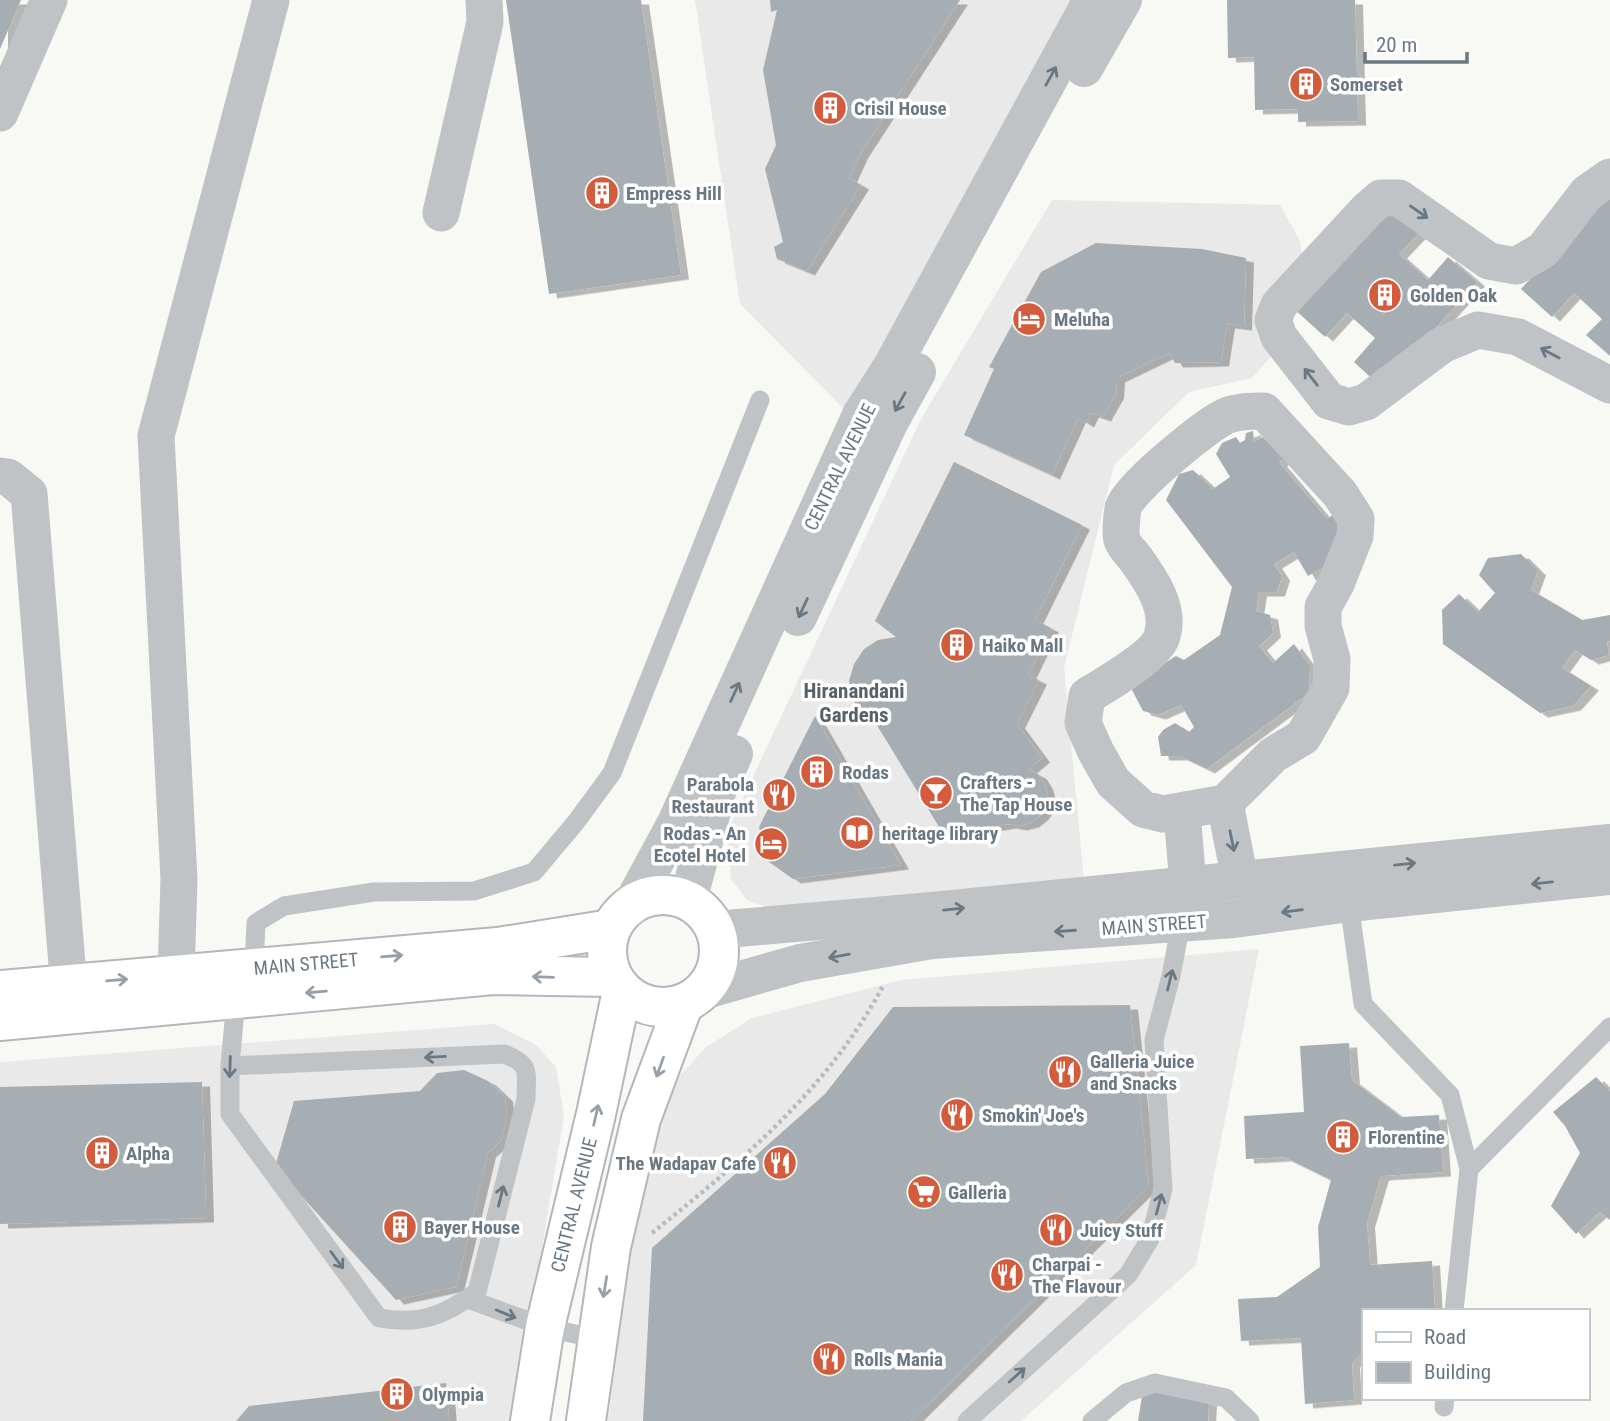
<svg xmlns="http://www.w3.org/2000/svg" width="1610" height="1421" font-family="'Roboto Condensed',sans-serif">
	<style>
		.built { fill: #e8e9e8 }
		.building { fill: #a7aeb3; filter: url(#shadow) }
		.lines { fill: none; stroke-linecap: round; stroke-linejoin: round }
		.secondary-casing { stroke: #b2b7bb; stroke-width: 42 }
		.path { stroke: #b9bcbe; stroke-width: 4.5; stroke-dasharray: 3.5 3.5; stroke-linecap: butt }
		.service { stroke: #bfc3c6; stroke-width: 19 }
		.minor { stroke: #bfc3c6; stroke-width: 37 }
		.tertiary { stroke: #bfc3c6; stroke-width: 38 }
		.secondary { stroke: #fff; stroke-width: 38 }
		.oneway { stroke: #6a7883 }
		.oneway2 { stroke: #97a0a8 }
		.labels { text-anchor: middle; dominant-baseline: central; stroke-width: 7; stroke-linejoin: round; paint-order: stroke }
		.poi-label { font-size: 19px; font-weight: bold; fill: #6a7883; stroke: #fff; text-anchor: start }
		.street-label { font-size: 19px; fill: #6a7883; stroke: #fff }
		.neighbourhood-label { font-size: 21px; font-weight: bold; fill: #576169; stroke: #fff }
	</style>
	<defs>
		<filter id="shadow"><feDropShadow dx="8" dy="4.5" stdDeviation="0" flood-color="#0004"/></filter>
	</defs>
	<rect width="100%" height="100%" fill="#f8f8f5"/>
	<!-- built -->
	<g class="built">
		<polygon points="695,0 1071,0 846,411 740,304"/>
		<polygon points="1052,200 1280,205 1300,241 1304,272 1276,351 1252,378 1189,392 1114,465 1064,668 1084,881 768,908 747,900 731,879 727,832 921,419"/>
		<polygon points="1259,949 1196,1265 1021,1421 608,1421 642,1160 667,1090 706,1047 752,1018 902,980"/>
		<polygon points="494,1024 535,1044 556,1067 564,1116 513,1421 0,1421 0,1062"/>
	</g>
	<!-- building -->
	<g class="building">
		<polygon points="0,0 21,0 0,49"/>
		<polygon points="506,0 641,0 681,275 549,294"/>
		<polygon points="770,0 960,0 860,154 849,178 861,185 807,271 777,259 774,247 783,242 765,169 776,145 763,70 777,10 771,12"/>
		<polygon points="1227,0 1355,0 1358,121 1298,122 1298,109 1255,110 1254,57 1228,58"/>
		<polygon points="1610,190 1610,356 1586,335 1602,319 1574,293 1552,317 1521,289"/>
		<polygon points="1389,203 1421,231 1399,254 1428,280 1448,257 1477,282 1382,388 1354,362 1375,338 1347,313 1325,337 1293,308"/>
		<polygon points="1096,243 1202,249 1246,258 1244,326 1227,324 1221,362 1175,363 1169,353 1117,378 1116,394 1103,417 1091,413 1086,423 1078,418 1052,475 964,435 994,369 989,367 1041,272"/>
		<polygon points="1253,431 1254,441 1268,435 1286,457 1279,462 1327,519 1334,514 1344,526 1327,565 1308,576 1294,552 1274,564 1282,576 1277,592 1259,592 1256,611 1270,615 1273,633 1259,646 1273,663 1294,644 1310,666 1309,693 1207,769 1180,756 1161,756 1158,737 1163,730 1175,723 1189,732 1194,727 1181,705 1158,715 1143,711 1132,690 1135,674 1165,663 1176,656 1184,660 1220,635 1232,587 1166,500 1179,474 1193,470 1213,489 1230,477 1216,454 1222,443 1236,437 1240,443 1245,440 1246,433"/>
		<polygon points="954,462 1082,525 1035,620 1051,628 1028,675 1039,680 1017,724 1042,758 1029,769 1039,775 1045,785 1048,796 1046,807 1040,816 1031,823 1019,826 1008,824 944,835 875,722 861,713 852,698 849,681 854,664 864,649 878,640 896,637 875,621"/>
		<polygon points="1521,554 1538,571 1531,590 1582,620 1610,615 1610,641 1607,642 1609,655 1591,660 1575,650 1562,668 1591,686 1573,706 1540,713 1443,644 1442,610 1459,594 1478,612 1495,593 1479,575 1488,558"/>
		<polygon points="815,716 901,865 793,879 769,862 759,827"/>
		<polygon points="1130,1005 1149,1186 911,1421 643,1421 652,1248 825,1094 893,1007"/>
		<polygon points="1349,1043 1352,1080 1401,1117 1439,1115 1443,1172 1381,1176 1367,1223 1370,1265 1432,1261 1435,1311 1363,1311 1363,1352 1352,1363 1354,1400 1305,1404 1301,1338 1241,1341 1238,1299 1277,1297 1320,1267 1318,1227 1331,1180 1284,1157 1246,1159 1244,1116 1304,1112 1300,1046"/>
		<polygon points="464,1070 488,1081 505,1097 507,1118 501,1141 488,1153 456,1287 396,1300 275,1167 294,1101 420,1091 437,1073"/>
		<polygon points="1596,1077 1610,1091 1610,1220 1600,1212 1576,1234 1551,1206 1580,1153 1565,1126 1553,1112"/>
		<polygon points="202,1082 206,1218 0,1224 0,1087"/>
		<polygon points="446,1383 449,1421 236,1421 249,1406"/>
		<polygon points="1143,1390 1209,1401 1208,1421 1138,1421"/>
	</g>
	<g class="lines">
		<!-- secondary casing -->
		<g class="secondary-casing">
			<g id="secondary">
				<circle cx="663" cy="951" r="56"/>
				<polyline points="0,990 498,947 611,929"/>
				<polyline points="0,1021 493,975 611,977"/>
				<polyline points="530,1421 545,1327 596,1114 622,991"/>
				<polyline points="586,1421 611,1247 641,1119 684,1003"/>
			</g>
		</g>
		<!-- path -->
		<path class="path" d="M 652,1233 C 742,1161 828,1089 883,986"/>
		<!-- service -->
		<g class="service">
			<polyline points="1349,903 1363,1004 1450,1095 1469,1169 1454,1311"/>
			<polyline points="254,968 256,923 284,906 374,892 474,891 534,872 576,822 612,773 760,400"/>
			<path d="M 230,1066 L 504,1054 C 532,1065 526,1072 526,1099 L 477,1292 C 443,1316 420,1325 379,1318 L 230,1114 L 230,1066 L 236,999"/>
			<polyline points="1469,1169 1610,1027"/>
			<polyline points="468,1299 545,1327 596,1339"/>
			<polyline points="1444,1407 1445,1398"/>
			<polyline points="967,1421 1128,1275 1150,1239 1163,1189 1154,1040 1171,976 1181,923 1181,917"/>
			<polyline points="1092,1421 1126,1393 1155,1383 1226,1398 1250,1421"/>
		</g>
		<!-- minor -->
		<g class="minor">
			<polyline points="0,113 49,0"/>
			<polyline points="1610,177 1587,193 1543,250 1516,266 1489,261 1399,198 1381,198 1367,210 1279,305 1273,320 1279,337 1329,401 1349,407 1366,402 1442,345 1478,330 1518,337 1610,385"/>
			<polyline points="441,213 485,22 484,0"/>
			<path d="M 1264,411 L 1340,494 L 1356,519 L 1355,536 L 1336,584 L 1323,607 L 1323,626 L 1332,659 L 1331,688 L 1303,737 L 1273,755 L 1225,803 L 1163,814 L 1143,809 L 1113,782 L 1096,752 L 1083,723 L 1087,696 C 1105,685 1157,655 1162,636 C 1171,608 1150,579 1135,558 C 1131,553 1124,546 1122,540 C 1120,534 1122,515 1123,508 C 1129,488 1206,425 1226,416 C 1237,411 1252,411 1264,411 Z"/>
			<polyline points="0,476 8,477 29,494 71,1014"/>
			<polyline points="1225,803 1240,880"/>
			<polyline points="1182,812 1188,885"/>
			<polyline points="176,975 179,879 156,436 271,0"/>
		</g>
		<!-- tertiary -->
		<g class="tertiary">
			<polyline points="1084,68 1123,0"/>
			<polyline points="798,617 890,421 917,372"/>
			<polyline points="688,900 718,789 734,754"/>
			<polyline points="630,908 676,823 861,415 891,368 1092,0"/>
			<polyline points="715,930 932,911 1610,843"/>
			<polyline points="702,991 800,963 932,940 1234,919 1349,903 1610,876"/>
		</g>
		<!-- secondary -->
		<use href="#secondary" class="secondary"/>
	</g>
	<!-- one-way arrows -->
	<defs><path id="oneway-shaft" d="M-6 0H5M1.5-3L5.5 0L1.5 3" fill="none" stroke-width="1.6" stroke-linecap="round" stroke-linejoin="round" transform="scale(1.75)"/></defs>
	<g class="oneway">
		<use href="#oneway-shaft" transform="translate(1051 76) rotate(-61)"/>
		<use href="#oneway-shaft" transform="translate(1419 212) rotate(35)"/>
		<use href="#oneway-shaft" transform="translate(1550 353) rotate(-152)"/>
		<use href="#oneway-shaft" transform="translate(1311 377) rotate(-128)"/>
		<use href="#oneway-shaft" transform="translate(900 402) rotate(119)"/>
		<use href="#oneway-shaft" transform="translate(803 608) rotate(115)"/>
		<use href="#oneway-shaft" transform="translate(735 692) rotate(-65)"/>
		<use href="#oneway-shaft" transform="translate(1232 841) rotate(79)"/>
		<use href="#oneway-shaft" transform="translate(1405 864) rotate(-6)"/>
		<use href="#oneway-shaft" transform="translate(1542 883) rotate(174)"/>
		<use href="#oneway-shaft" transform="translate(954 909) rotate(-6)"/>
		<use href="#oneway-shaft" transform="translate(1292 911) rotate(172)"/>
		<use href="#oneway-shaft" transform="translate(1065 931) rotate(176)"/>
		<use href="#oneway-shaft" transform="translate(839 956) rotate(170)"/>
		<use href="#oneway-shaft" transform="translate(1170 980) rotate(-76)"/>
		<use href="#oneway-shaft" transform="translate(435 1057) rotate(177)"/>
		<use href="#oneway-shaft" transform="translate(230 1067) rotate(92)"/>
		<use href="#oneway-shaft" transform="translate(501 1196) rotate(-76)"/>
		<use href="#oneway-shaft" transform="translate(1159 1204) rotate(-75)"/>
		<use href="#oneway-shaft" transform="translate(337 1260) rotate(54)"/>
		<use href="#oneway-shaft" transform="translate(506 1314) rotate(22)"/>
		<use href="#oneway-shaft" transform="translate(1017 1375) rotate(-42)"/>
	</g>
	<g class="oneway2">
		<use href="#oneway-shaft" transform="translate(392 956) rotate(-5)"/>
		<use href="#oneway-shaft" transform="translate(543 977) rotate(-178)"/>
		<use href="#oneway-shaft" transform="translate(117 980) rotate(-5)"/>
		<use href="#oneway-shaft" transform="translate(316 992) rotate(175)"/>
		<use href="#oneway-shaft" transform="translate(660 1067) rotate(110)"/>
		<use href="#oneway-shaft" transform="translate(596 1115) rotate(-77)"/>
		<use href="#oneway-shaft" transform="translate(605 1287) rotate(99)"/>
	</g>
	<!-- icons -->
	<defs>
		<g id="building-disc" transform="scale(1.75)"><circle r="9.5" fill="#d25c3b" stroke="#fff"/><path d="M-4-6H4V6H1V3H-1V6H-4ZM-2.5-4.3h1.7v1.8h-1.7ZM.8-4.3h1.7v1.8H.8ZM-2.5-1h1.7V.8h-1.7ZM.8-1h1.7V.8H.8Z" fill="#fff"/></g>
		<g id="hotel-disc" transform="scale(1.75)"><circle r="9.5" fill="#d25c3b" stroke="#fff"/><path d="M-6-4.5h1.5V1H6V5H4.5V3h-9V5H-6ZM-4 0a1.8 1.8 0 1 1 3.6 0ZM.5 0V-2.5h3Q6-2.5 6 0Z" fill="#fff"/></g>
		<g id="bar-disc" transform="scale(1.75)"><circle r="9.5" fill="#d25c3b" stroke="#fff"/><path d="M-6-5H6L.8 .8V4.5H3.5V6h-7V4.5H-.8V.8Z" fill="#fff"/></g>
		<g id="restaurant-disc" transform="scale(1.75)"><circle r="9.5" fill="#d25c3b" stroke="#fff"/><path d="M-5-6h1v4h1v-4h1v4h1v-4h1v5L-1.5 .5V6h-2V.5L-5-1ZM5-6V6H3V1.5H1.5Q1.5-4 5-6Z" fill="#fff"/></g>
		<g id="library-disc" transform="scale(1.75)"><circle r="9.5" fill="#d25c3b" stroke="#fff"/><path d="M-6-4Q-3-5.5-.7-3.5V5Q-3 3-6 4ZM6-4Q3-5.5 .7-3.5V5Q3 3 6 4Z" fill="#fff"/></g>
		<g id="supermarket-disc" transform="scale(1.75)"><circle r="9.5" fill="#d25c3b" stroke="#fff"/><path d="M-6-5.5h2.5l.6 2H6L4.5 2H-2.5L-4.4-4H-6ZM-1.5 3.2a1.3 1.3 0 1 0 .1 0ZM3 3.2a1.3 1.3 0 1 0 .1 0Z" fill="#fff"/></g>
	</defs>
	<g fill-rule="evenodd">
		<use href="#building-disc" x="1306" y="84"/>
		<use href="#building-disc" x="830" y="108"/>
		<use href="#building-disc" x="602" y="193"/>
		<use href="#building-disc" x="1385" y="295"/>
		<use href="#hotel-disc" x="1029" y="319"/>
		<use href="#building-disc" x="957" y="645"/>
		<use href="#building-disc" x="817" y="772"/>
		<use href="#bar-disc" x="936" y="793"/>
		<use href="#restaurant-disc" x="779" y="795"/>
		<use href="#library-disc" x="857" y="833"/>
		<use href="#hotel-disc" x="771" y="844"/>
		<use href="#restaurant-disc" x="1065" y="1072"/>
		<use href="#restaurant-disc" x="957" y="1115"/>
		<use href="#building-disc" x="1343" y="1137"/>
		<use href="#building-disc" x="102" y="1153"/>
		<use href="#restaurant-disc" x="780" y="1163"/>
		<use href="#supermarket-disc" x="924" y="1192"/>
		<use href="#building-disc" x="400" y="1227"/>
		<use href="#restaurant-disc" x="1056" y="1230"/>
		<use href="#restaurant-disc" x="1007" y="1275"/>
		<use href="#restaurant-disc" x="829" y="1359"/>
		<use href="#building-disc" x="397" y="1394"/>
	</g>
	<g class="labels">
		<!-- poi labels -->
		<g class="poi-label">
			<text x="1330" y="84">Somerset</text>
			<text x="854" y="108">Crisil House</text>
			<text x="626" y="193">Empress Hill</text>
			<text x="1410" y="295">Golden Oak</text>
			<text x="1054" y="319">Meluha</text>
			<text x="982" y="645">Haiko Mall</text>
			<text x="842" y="772">Rodas</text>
			<text x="960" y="782">Crafters -<tspan x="960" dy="22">The Tap House</tspan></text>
			<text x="754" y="784" text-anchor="end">Parabola<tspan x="754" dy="22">Restaurant</tspan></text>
			<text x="746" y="833" text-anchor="end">Rodas - An<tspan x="746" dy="22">Ecotel Hotel</tspan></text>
			<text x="882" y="833">heritage library</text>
			<text x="1090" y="1061">Galleria Juice<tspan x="1090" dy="22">and Snacks</tspan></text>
			<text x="982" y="1115">Smokin' Joe's</text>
			<text x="1368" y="1137">Florentine</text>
			<text x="126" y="1153">Alpha</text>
			<text x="756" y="1163" text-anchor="end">The Wadapav Cafe</text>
			<text x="948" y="1192">Galleria</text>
			<text x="424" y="1227">Bayer House</text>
			<text x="1080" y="1230">Juicy Stuff</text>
			<text x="1032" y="1264">Charpai -<tspan x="1032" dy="22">The Flavour</tspan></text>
			<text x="854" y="1359">Rolls Mania</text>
			<text x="422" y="1394">Olympia</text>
		</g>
		<!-- street labels -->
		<g class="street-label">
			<text transform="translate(840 467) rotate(-64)">CENTRAL AVENUE</text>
			<text transform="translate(1154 925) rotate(-4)">MAIN STREET</text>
			<text transform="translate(306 964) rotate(-5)">MAIN STREET</text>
			<text transform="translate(574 1205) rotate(-76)">CENTRAL AVENUE</text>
		</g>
		<!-- neighbourhood labels -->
		<g class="neighbourhood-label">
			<text x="854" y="691">Hiranandani<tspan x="854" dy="24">Gardens</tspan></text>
		</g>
	</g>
	<!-- legend -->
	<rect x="1362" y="1309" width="228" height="91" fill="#ffffff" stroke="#c3c9cd" stroke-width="2"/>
	<rect x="1376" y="1332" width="35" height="10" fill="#ffffff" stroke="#c3c9cd" stroke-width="2"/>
	<text x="1424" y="1344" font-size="21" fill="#6a7883">Road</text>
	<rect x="1376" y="1362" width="35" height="21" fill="#a7aeb3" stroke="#c3c9cd" stroke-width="2"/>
	<text x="1424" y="1379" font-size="21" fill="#6a7883">Building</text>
	<!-- scale -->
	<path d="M1365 52v10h102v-10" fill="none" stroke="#6a7883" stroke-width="3.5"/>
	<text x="1376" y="52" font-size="21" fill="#6a7883" stroke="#ffffff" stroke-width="5" paint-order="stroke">20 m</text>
</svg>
